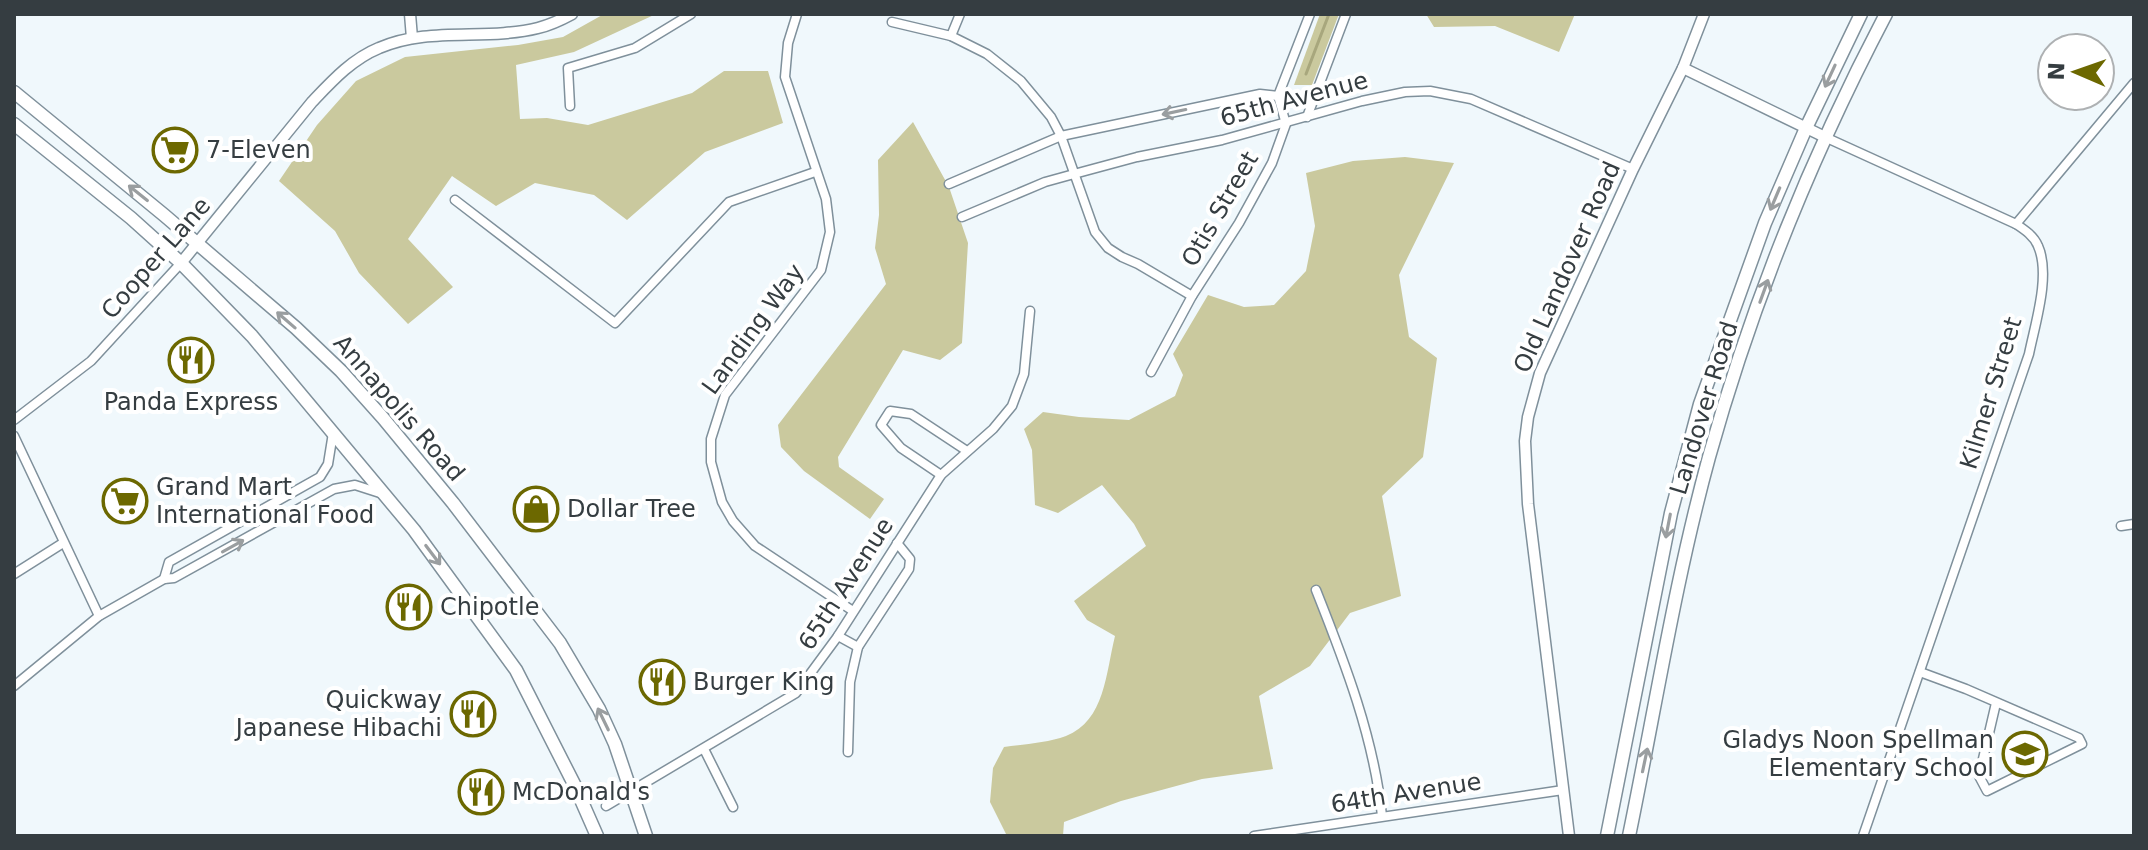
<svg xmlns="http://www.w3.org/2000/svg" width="2148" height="850" font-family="'DejaVu Sans',sans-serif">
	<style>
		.forest { fill: #cac99e }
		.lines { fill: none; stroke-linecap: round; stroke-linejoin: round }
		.stream { stroke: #a8a77d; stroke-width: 3 }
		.minor-casing { stroke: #7f909b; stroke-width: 11 }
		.tertiary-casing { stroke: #7f909b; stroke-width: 13 }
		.primary-casing { stroke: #7f909b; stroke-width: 15 }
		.minor { stroke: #fff; stroke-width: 8 }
		.tertiary { stroke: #fff; stroke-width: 10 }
		.primary { stroke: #fff; stroke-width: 12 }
		.oneway { stroke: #9a9ea0 }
		.labels { text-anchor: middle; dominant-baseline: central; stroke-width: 8; stroke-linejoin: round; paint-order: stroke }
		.street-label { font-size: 24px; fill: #353d41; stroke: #fff }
		.poi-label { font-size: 24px; fill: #353d41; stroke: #fff; text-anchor: start }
	</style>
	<rect width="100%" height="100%" fill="#f0f8fc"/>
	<!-- forest -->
	<g class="forest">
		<polygon points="604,14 656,14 574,52 516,65 520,119 547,118 588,125 692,93 724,71 768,71 783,123 705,152 627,220 594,195 535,183 496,206 452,176 408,239 453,287 408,324 359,273 335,231 279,181 317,125 356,81 405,57 518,45 563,37"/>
		<polygon points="1320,14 1339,14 1312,85 1294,85"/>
		<polygon points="1426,14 1575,14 1559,52 1495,26 1434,27"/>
		<polygon points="913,122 949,187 968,243 962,343 940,360 903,350 838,457 839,467 884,499 870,519 804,471 781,447 778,425 886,284 875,248 879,215 878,160"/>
		<path d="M 1405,157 L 1454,163 L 1399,275 L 1409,337 L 1437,358 L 1423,457 L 1382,496 L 1401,596 L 1350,613 L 1310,666 L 1259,696 L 1273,769 L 1202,779 L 1121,801 L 1064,822 L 1063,836 L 1007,836 L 990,802 L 993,768 L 1004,747 C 1024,744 1047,743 1066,736 C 1105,721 1106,672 1115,636 L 1087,620 L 1074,601 L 1146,546 L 1134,524 L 1102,485 L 1058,513 L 1035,505 L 1032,450 L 1024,429 L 1043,412 L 1079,417 L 1129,420 L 1175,396 L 1183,375 L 1173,354 L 1208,295 L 1244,307 L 1274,305 L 1306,271 L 1315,226 L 1306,173 L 1353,161 Z"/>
	</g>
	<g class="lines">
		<!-- stream -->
		<polyline class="stream" points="1306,74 1329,14"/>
		<!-- minor casing -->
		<g class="minor-casing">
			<g id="minor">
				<polyline points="797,14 788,43 785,77 826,199 830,232 821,270 725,395 711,439 711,462 722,502 733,521 755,546 853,611"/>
				<polyline points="892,22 951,36 987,54 1021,81 1051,117 1061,136 1095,232 1108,248 1122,257 1138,264 1192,296"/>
				<polyline points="951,36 960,14"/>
				<polyline points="570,106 568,68 635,48 691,14"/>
				<polyline points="1307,117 1346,14"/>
				<path d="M 1827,138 L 2016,224 C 2025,230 2034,236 2038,246 C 2051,275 2035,324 2029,354 L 1863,836"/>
				<polyline points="949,184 1061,136 1260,94 1278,96"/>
				<polyline points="455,200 615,323 729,202 815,172"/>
				<polyline points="962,217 1045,182 1074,174 1137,157 1222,140 1362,101 1405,92 1430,91 1471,99 1633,169"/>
				<polyline points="2016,224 2134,83"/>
				<polyline points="1151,372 1192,296 1239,223 1272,163 1286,124 1278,96 1310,14"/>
				<polyline points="14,420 91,361 181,263"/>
				<polyline points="14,436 99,616"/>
				<polyline points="941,475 901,448 881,425 890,411 911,414 967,451"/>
				<polyline points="2121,526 2134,524"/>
				<polyline points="14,574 63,543"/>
				<polyline points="164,579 169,562 320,477 328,464 333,433"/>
				<path d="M 1316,590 C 1345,663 1374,738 1382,816"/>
				<polyline points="838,636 858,647"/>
				<polyline points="1920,672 1966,689 2079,738 2082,744 1987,791 1979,776 1996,703"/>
				<polyline points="14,686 99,616 164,579 174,578 334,489 355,485 383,494"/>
				<polyline points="704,749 733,807"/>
				<polyline points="848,752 850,682 858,647 909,569 910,559 897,543"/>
				<polyline points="606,806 796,693 838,636 941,475 993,429 1012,406 1024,374 1030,311"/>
				<polyline points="1254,836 1563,790"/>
			</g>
		</g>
		<!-- tertiary casing -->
		<g class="tertiary-casing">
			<g id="tertiary">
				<polyline points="410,14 412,38"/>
				<polyline points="1683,68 1827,138"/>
				<path d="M 181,263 L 312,102 C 332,81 352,59 379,48 C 429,26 486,41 538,28 C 550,25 561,20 572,14"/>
				<polyline points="1569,836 1528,504 1525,441 1528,417 1540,373 1633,169 1683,68 1704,14"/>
			</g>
		</g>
		<!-- primary casing -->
		<g class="primary-casing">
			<g id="primary">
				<polyline points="14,92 164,215 296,328 341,371 383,418 453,503 560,643 599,709 615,744 646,836"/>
				<polyline points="14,124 131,218 181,263 252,336 414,530 516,670 575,786 597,836"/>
				<polyline points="1607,836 1671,513 1700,404 1765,223 1806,128 1861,14"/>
				<path d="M 1629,836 C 1655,710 1675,581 1709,457 C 1751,306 1813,153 1886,14"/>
			</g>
		</g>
		<!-- minor -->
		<use href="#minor" class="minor"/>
		<!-- tertiary -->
		<use href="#tertiary" class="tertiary"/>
		<!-- primary -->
		<use href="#primary" class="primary"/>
	</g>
	<!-- one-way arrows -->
	<defs><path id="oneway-shaft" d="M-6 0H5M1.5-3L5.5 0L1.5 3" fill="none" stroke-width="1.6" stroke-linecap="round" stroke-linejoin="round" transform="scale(2)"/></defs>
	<g class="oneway">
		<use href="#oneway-shaft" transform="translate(1830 76) rotate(115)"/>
		<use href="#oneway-shaft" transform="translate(1174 112) rotate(168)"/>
		<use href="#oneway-shaft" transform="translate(138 193) rotate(-141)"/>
		<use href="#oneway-shaft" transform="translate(1775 199) rotate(113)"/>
		<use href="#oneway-shaft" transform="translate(1764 291) rotate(-70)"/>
		<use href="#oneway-shaft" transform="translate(286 320) rotate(-139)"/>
		<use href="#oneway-shaft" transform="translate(1668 526) rotate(101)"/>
		<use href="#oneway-shaft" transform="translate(233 546) rotate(-29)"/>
		<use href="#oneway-shaft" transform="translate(433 555) rotate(53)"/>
		<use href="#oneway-shaft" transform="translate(603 719) rotate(-116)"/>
		<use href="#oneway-shaft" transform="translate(1645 760) rotate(-78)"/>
	</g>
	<!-- icons -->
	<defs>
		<g id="supermarket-ring" transform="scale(2.3)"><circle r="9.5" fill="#fff" stroke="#6c6800" stroke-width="1.5"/><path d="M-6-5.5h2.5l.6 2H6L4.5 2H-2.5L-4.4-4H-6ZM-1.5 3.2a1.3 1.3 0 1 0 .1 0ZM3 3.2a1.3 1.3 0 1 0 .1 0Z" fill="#6c6800"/></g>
		<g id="restaurant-ring" transform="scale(2.3)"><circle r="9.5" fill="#fff" stroke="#6c6800" stroke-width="1.5"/><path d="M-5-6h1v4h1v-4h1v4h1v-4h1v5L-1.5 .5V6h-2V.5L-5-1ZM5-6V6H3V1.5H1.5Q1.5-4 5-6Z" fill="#6c6800"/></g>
		<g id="shop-ring" transform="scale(2.3)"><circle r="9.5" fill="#fff" stroke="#6c6800" stroke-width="1.5"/><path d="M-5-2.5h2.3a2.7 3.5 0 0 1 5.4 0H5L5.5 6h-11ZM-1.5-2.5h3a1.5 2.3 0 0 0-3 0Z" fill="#6c6800"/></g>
		<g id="school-ring" transform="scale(2.3)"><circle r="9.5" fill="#fff" stroke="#6c6800" stroke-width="1.5"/><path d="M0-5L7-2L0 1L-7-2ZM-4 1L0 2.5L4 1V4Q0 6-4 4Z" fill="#6c6800"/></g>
	</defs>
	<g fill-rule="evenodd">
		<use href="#supermarket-ring" x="175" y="150"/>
		<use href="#restaurant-ring" x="191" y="360"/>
		<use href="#supermarket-ring" x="125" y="501"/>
		<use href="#shop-ring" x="536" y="509"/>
		<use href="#restaurant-ring" x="409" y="607"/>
		<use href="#restaurant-ring" x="662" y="682"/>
		<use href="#restaurant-ring" x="473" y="714"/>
		<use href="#school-ring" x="2025" y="754"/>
		<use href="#restaurant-ring" x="481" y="792"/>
	</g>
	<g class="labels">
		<!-- street labels -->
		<g class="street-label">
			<text transform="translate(1294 99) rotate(-15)">65th Avenue</text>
			<text transform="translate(1220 209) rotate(-60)">Otis Street</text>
			<text transform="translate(156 258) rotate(-49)">Cooper Lane</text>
			<text transform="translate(1567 267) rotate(-66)">Old Landover Road</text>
			<text transform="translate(753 329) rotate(-54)">Landing Way</text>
			<text transform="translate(1991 393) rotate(-73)">Kilmer Street</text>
			<text transform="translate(399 408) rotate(49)">Annapolis Road</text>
			<text transform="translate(1704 408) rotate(-73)">Landover Road</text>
			<text transform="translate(846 584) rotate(-57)">65th Avenue</text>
			<text transform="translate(1406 793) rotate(-9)">64th Avenue</text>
		</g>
		<!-- poi labels -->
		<g class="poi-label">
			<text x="206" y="150">7-Eleven</text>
			<text x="191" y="402" text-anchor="middle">Panda Express</text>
			<text x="156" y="487">Grand Mart<tspan x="156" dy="28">International Food</tspan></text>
			<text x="567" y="509">Dollar Tree</text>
			<text x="440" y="607">Chipotle</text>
			<text x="693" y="682">Burger King</text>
			<text x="442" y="700" text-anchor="end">Quickway<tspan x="442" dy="28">Japanese Hibachi</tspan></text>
			<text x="1994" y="740" text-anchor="end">Gladys Noon Spellman<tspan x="1994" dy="28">Elementary School</tspan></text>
			<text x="512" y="792">McDonald's</text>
		</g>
	</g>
	<!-- border -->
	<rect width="2148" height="850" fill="none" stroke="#353d41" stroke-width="32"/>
	<!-- north arrow -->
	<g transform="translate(2076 72) rotate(272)"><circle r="38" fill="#ffffff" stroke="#aeb1b3" stroke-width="2"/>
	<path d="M0-6L14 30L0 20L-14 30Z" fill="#6c6800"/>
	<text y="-12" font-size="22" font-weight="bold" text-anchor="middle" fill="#353d41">N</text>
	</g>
</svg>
